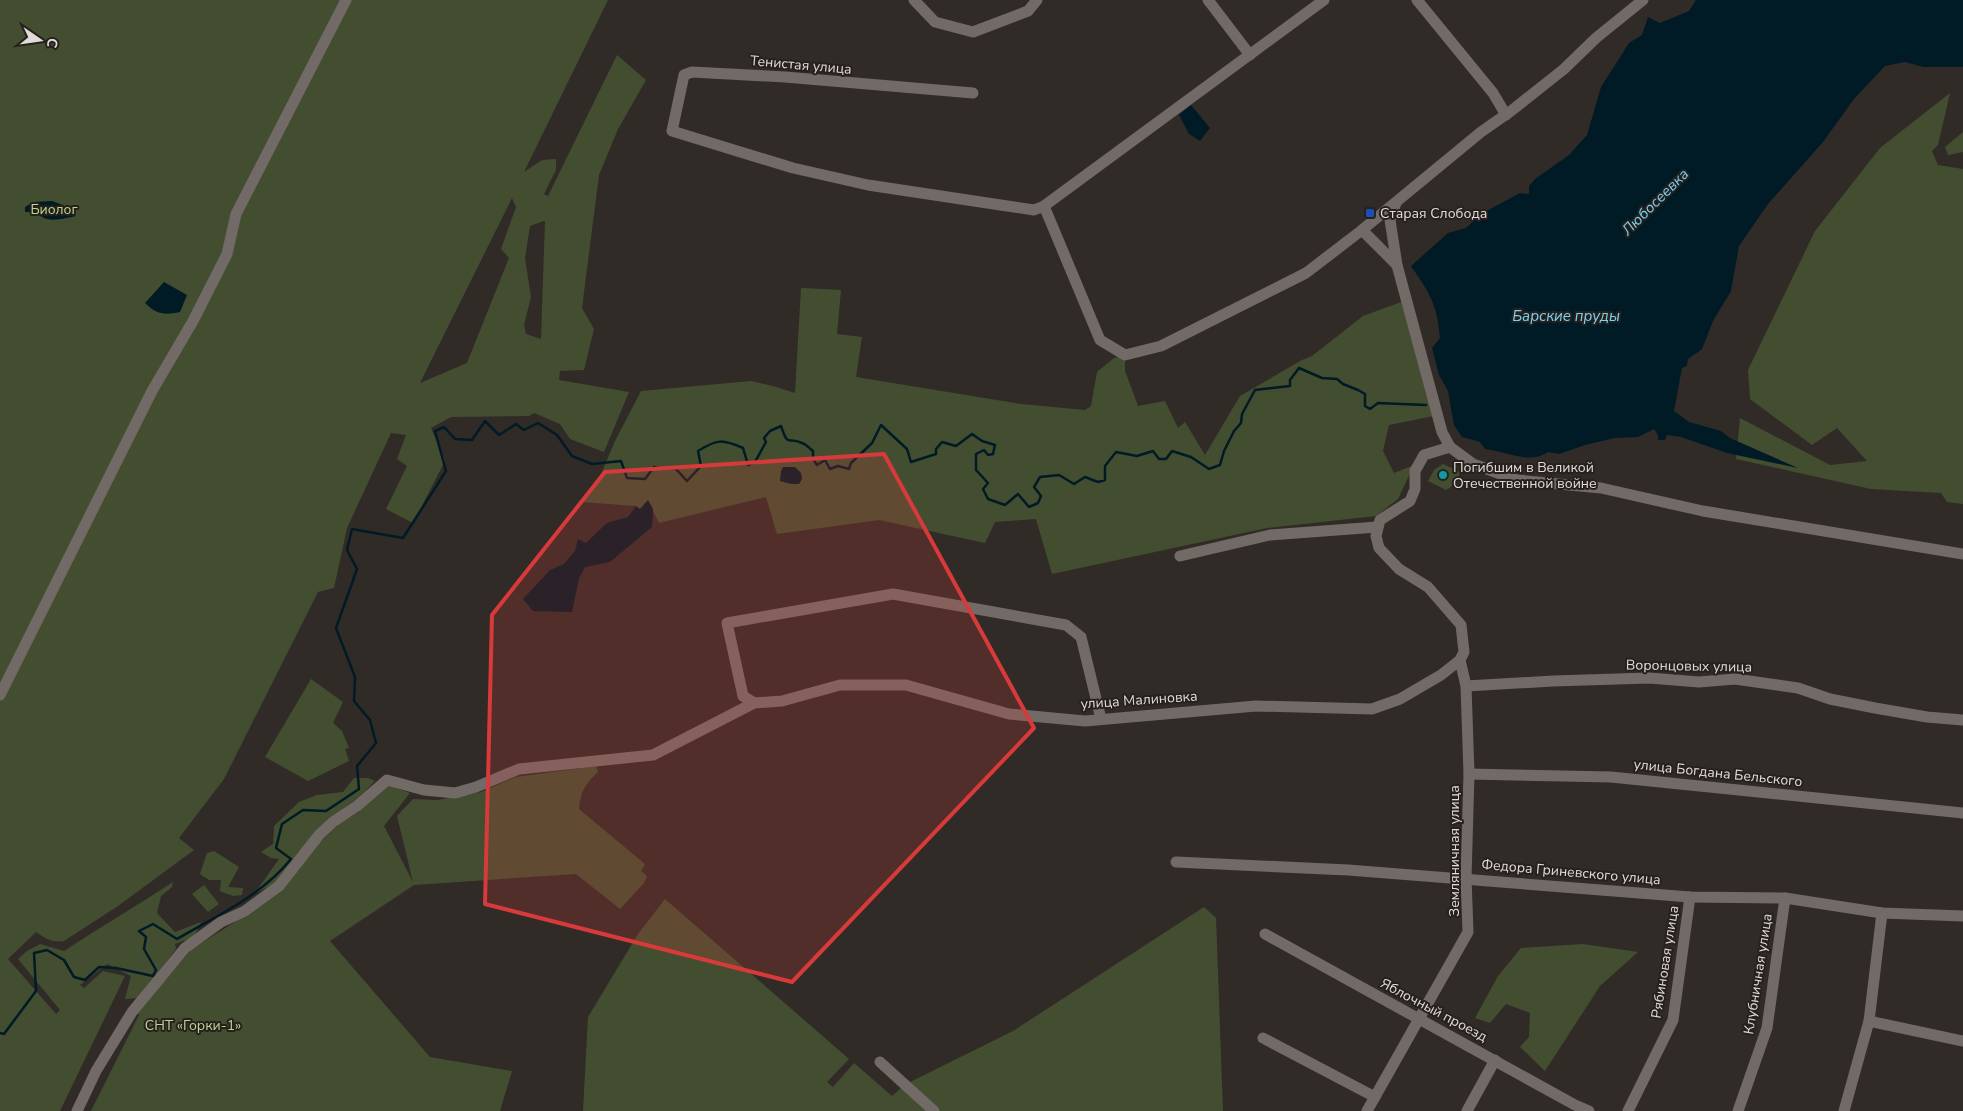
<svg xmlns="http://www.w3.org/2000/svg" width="1963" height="1111" font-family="'Nunito Sans',sans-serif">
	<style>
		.green { fill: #434e30; fill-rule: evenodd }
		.water { fill: #001b25 }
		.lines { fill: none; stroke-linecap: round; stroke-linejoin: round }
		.stream { stroke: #001b25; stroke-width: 2.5 }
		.minor { stroke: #726a66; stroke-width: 11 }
		.marked { fill: #d73a3a; fill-opacity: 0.2; stroke: #d73a3a; stroke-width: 4; stroke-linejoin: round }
		.transit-dot { fill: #1a4fb4; stroke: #27211e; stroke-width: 2 }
		.culture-dot { fill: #0f9aa8; stroke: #27211e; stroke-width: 2 }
		.labels { text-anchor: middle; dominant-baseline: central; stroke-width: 4; stroke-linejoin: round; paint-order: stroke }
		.street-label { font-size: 14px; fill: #e0dbd9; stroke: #27211e }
		.park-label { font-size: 14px; fill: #bdd68f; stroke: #27211e }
		.poi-label { font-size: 14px; fill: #e0dbd9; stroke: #27211e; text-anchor: start }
		.water-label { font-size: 15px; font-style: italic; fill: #78d2f3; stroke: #27211e }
	</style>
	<rect width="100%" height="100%" fill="#312b27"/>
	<!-- green -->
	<g class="green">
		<path d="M 0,0 L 608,0 L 524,172 L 542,160 L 556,159 L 556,170 L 544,194 L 548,196 L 617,55 L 646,80 L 618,129 L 599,175 L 582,308 L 594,329 L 584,370 L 560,371 L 559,380 L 629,392 L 604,452 L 570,439 L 560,424 L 534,413 L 529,416 L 451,417 L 431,428 L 445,461 L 413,523 L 386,509 L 407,466 L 397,459 L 406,435 L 391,433 L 347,528 L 334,588 L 318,592 L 224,779 L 179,838 L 194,850 L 118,906 L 64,941 C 52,943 45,938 36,932 L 8,959 L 56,1014 L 60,1010 L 18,959 L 27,951 L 40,944 L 64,951 C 100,927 137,906 173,882 L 172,887 L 161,896 L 157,913 L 175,932 L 201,922 L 194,937 L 175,944 L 176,949 L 138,998 L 125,999 L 131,976 L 107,964 L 80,985 L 84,988 L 103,971 L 125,976 L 60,1111 L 0,1111 ZM 512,198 L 516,207 L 501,249 L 509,258 L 467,363 L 420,383 ZM 544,221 L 545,221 L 541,339 L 526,334 L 524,325 L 531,297 L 525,258 L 530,226 Z"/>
		<polygon points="1950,93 1938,145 1932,151 1938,165 1963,169 1963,504 1947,502 1941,493 1871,489 1736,459 1740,418 1830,465 1867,461 1837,428 1812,445 1750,399 1748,370 1815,231 1880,148"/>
		<polygon points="1963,132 1963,152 1948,155 1945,147"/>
		<polygon points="801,288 841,290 837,334 862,337 856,377 1021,404 1085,410 1091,406 1097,372 1114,358 1125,355 1125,371 1138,406 1165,401 1178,428 1185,422 1205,455 1240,396 1302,360 1312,356 1363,316 1404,301 1434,416 1389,425 1383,451 1394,473 1414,465 1398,499 1376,516 1267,528 1052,574 1036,519 995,522 985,543 879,520 777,534 766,497 659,523 648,501 640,509 635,506 582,502 602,472 615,441 641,391 751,381 773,386 795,393"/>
		<polygon points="1443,464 1460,472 1457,483 1446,490 1428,481 1434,470"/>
		<polygon points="311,679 343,702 333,723 342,731 349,748 345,749 349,761 308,781 265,757"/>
		<path d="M 596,766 L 598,772 C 585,785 581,790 579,809 L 645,864 L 641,871 L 647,876 L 644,883 L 620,909 L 576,874 L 414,885 L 330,941 L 430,1057 L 512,1071 L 500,1111 L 91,1111 L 139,1015 L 137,1012 L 192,949 L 238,920 L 248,916 L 280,892 L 314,848 L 338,825 L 357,813 L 388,785 L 410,793 L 384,826 L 413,882 L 397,816 L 413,799 L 438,800 L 481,792 L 516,777 Z"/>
		<polygon points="354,778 368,778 375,781 361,795 323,826 274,885 255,893 279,859 271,858 261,852 273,844 274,826 299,802 317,795 343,792"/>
		<polygon points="214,851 239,867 228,887 243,888 242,895 233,896 220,891 221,880 209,880 200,874 207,853"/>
		<polygon points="204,885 219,904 208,912 192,894"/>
		<polygon points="665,899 849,1059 827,1082 833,1087 854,1063 892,1096 904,1085 1013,1031 1204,907 1216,918 1223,1111 583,1111 588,1017 638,934"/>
		<polygon points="1583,944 1638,952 1600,986 1545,1071 1520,1047 1529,1037 1530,1013 1506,1004 1490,1023 1475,1018 1498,976 1521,948"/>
	</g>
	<!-- water -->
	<g class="water">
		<path d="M 1696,0 L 1963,0 L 1963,67 L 1923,67 L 1905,62 L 1885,66 L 1854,99 L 1823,142 L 1768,204 L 1739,246 L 1731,291 L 1713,321 L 1702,349 L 1688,359 L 1687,366 L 1682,368 L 1674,411 L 1689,422 L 1721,431 L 1730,438 L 1798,468 L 1727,453 L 1681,437 L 1667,435 L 1665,440 L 1658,440 L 1658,435 L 1654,429 L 1638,437 L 1615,438 L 1585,445 L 1559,454 L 1548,452 C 1530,465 1505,451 1485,449 L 1480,442 L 1462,437 L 1454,425 L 1448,391 L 1439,375 L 1432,348 L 1440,338 C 1437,304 1430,294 1411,266 L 1448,233 L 1466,228 L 1481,214 L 1520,193 L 1529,194 L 1529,186 L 1535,179 L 1569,155 L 1587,135 L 1601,87 L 1629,43 L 1642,35 L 1648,17 L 1660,23 L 1689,11 Z"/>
		<polygon points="1191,105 1210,128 1200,141 1189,134 1179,115"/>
		<path d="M 52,201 L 63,205 L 76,216 C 67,218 52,222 44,218 C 34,213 37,212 25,212 L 25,207 L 33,202 Z"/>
		<path d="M 164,282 L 187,295 L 180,312 C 165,315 157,315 145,303 Z"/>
		<polygon points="783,467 795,467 801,473 802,479 799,484 791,484 780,481 781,471"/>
		<polygon points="648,500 653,509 652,527 610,562 585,567 579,578 572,612 533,611 523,599 550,570 564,564 575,551 578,539 586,543 607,523 628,517 636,506 640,509"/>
	</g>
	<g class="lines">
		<!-- stream -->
		<path class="stream" d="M 0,1033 L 4,1034 L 36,991 L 34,953 L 47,950 L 64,960 L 74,977 L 85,980 L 99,967 L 116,968 L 153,976 L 156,970 L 144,949 L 146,937 L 139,931 L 153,924 L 177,939 C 218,915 261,896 291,859 L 276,848 L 282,824 L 303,810 L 326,811 L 359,789 L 357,766 L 376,743 L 370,720 L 354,701 L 355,677 L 336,628 L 357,569 L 347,550 L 352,529 L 403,538 L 446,471 L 435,431 L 444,427 L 455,439 L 472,440 L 485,421 L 499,435 L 516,424 L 524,430 L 538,423 L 557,435 L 572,456 L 592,464 L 621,461 L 627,478 L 645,479 L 654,467 L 662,469 L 675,468 L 687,481 L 701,466 L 698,451 C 717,439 722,439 743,448 L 748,465 L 755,462 L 766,442 L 764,438 L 770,431 L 781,426 C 789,449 787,436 802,443 C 806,444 809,448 813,451 L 813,459 L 817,465 L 825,460 L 830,469 L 838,466 L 849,469 L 851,463 L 872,443 L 881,425 L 907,449 L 911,462 L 936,454 L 936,449 L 942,442 L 956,446 L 972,434 L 982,441 L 995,445 L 993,454 L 988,455 L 984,450 L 976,454 L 976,470 L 988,483 L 983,489 L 988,499 L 1005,505 L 1018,494 L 1029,507 L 1038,503 L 1041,496 L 1034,487 L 1040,477 L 1059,475 L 1074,484 L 1085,477 L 1098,482 L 1105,480 L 1105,466 L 1116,452 L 1137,456 L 1153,451 L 1159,459 L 1166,459 L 1172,451 L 1191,457 L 1209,469 L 1220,465 L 1224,451 L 1234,431 L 1241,423 L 1242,414 L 1255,390 L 1290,386 L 1290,380 L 1299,368 L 1322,378 L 1337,379 L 1343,384 L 1358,390 L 1365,394 L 1365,406 L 1370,409 L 1378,403 L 1426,405"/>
		<!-- minor -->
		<g class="minor">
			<polyline points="914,0 935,22 973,32 1028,11 1037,0"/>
			<polyline points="1208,0 1250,55"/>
			<polyline points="1417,0 1493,93 1506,115"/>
			<polyline points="973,93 785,77 692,72 684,75 672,131 793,168 868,185 1034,210 1044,206 1100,340 1125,355 1161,346 1306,273 1362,230 1481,132 1511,111 1564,69 1596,38 1643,0"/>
			<polyline points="1396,203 1390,220 1397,265 1442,432 1450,447 1473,464 1517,480 1601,488 1703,511 1963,554"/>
			<polyline points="1044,206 1324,0"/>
			<polyline points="1362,230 1397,265"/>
			<polyline points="1180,556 1270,535 1377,527"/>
			<polyline points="1460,660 1466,686 1553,681 1649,678 1699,682 1735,679 1798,688 1830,699 1875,708 1927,717 1963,720"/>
			<polyline points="0,695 152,391 193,321 227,254 236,214 346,0"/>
			<polyline points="754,703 743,696 727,623 893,594 1066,625 1081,637 1101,719"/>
			<polyline points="1469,774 1611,777 1963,813"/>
			<polyline points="1176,862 1348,870 1690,897 1785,898 1882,913 1963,916"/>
			<polyline points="1265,934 1575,1105 1589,1111"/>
			<polyline points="1869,1021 1963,1041"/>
			<polyline points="1263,1038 1375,1097"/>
			<polyline points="880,1062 934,1111"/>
			<polyline points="77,1111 96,1071 132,1012 185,948 221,922 245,911 279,886 319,835 333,822 357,806 387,780 424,790 455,793 476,787 519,769 653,755 754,703 782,701 840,685 906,685 1009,714 1085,721 1256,706 1372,709 1400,699 1441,675 1460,660 1464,652 1461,625 1428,587 1399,569 1379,548 1376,536 1380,520 1410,501 1415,489 1415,471 1424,455 1450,447"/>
			<polyline points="1367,1111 1468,932 1466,878 1469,774 1466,686"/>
			<polyline points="1467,1111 1495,1060"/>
			<polyline points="1628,1111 1673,1020 1690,897"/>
			<polyline points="1738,1111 1767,1028 1785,898"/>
			<polyline points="1844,1111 1869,1021 1882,913"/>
		</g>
	</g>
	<!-- marked area -->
	<path class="marked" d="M 884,454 L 1034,728 L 792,982 L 485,904 L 492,615 L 605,472 Z"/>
	<!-- markers -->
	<rect class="transit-dot" x="1365" y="208" width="10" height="10" rx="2.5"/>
	<circle class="culture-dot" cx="1443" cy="475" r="5"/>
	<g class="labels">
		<!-- street labels -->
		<g class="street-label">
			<text transform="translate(801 65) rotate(5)">Тенистая улица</text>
			<text transform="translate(1689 666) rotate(1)">Воронцовых улица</text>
			<text transform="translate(1139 700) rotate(-4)">улица Малиновка</text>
			<text transform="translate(1718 773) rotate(6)">улица Богдана Бельского</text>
			<text transform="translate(1454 851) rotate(-90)">Земляничная улица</text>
			<text transform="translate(1571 872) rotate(5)">Федора Гриневского улица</text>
			<text transform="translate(1665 962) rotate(-81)">Рябиновая улица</text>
			<text transform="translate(1758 974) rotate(-81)">Клубничная улица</text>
			<text transform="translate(1434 1010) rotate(28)">Яблочный проезд</text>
		</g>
		<!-- park labels -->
		<g class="park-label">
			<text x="54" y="209">Биолог</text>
			<text x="193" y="1025">СНТ «Горки-1»</text>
		</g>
		<!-- poi labels -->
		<g class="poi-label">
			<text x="1380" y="213">Старая Слобода</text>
			<text x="1453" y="467">Погибшим в Великой<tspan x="1453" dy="16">Отечественной войне</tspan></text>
		</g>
		<!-- water labels -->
		<g class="water-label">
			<text transform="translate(1655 202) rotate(-45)">Любосеевка</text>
			<text x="1566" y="316">Барские пруды</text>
		</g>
	</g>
	<!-- north arrow -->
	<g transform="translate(40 40) rotate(103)" stroke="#27211e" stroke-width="4" paint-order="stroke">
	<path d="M0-4L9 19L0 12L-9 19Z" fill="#e0dbd9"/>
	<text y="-8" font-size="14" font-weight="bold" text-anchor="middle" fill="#e0dbd9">С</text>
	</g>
</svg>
